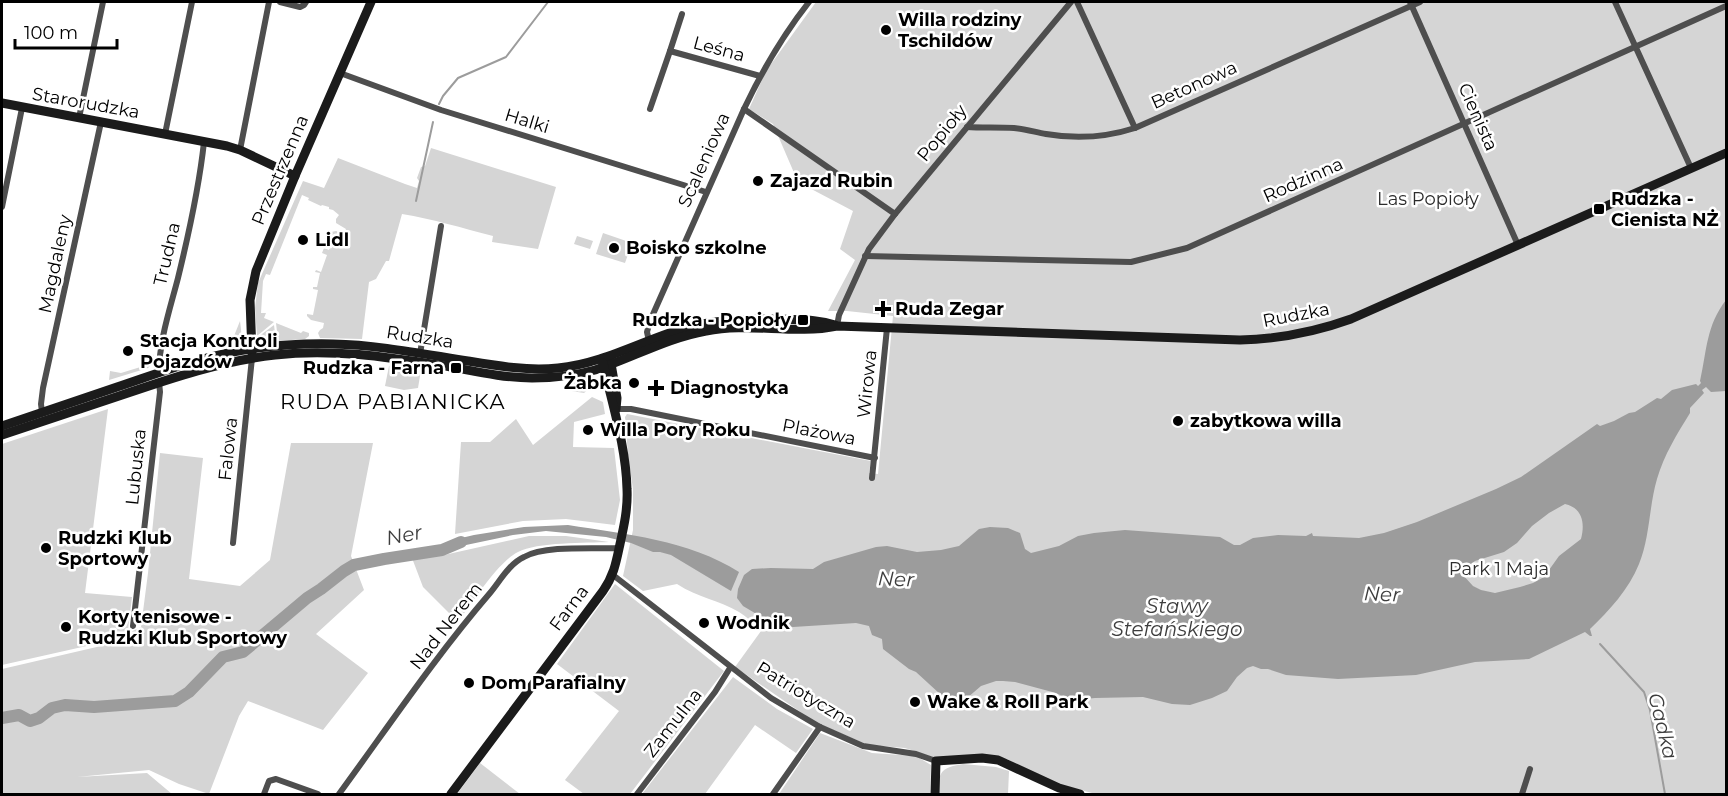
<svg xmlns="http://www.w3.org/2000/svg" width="1728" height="796" font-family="Montserrat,sans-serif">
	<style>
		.green { fill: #d5d5d5 }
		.water { fill: #9c9c9c; fill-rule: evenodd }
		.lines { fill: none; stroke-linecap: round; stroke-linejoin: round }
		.stream { stroke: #9c9c9c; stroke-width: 2 }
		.river { stroke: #9c9c9c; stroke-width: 12 }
		.street { stroke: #4e4e4e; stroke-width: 6 }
		.secondary { stroke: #1b1b1b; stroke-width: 9 }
		.poi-dot { fill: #000; stroke: #fff; stroke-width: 2 }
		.labels { text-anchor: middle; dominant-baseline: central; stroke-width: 5; stroke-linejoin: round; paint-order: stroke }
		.poi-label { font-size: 18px; font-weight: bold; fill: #000; stroke: #fff; text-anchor: start }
		.street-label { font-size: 18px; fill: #000; stroke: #fff }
		.park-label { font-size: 18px; fill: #2c2c2c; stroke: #fff }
		.water-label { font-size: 20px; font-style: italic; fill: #3d3d3d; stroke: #fff }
		.quarter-label { font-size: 21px; letter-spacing: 1.5px; fill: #000; stroke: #fff }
	</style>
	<rect width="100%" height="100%" fill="#fff"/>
	<!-- green -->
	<g class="green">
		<path d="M 816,2 L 1726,2 L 1726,794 L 1096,794 L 1057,784 L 1007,759 L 932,757 L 905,748 L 868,745 L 815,722 L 735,667 L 761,631 C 754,624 747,617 739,612 C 719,600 698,598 677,584 L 643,591 L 623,576 L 633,530 L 633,489 L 628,455 L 625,417 L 627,414 L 871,461 L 869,473 L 878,474 L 893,316 L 847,311 L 828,311 L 855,260 L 840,249 L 853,211 L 798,182 L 773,124 L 749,109 L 766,71 Z"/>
		<path d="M 431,148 L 556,187 L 538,249 L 492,242 L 493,236 C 462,228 433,219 402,214 L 389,261 L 386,261 L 376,279 L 369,282 L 362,339 L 320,338 L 318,333 L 320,330 L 323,328 L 324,323 L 311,320 L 307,316 L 307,314 L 313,315 L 318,290 L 313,289 L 313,287 L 317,287 L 320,273 L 315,272 L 316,270 L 321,272 L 327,255 L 322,253 L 324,248 L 329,250 L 335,236 L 330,234 L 331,232 L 336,231 L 344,234 L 346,229 L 336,223 L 336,219 L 339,215 L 333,210 L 329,209 L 329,207 L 322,205 L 321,206 L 308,200 L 309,198 L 302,195 L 270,275 L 266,274 L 263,281 L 261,313 L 266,313 L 264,318 L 274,322 L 257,336 L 255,308 L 258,283 L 303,181 L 324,188 L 338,158 L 405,184 L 417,188 L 419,181 L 417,178 L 421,167 L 425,166 Z"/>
		<polygon points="603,233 632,243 625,263 596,254"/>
		<polygon points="577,236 593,241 590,249 574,244"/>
		<path d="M 240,321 C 243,344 243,345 220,349 L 224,339 L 232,341 Z"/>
		<polygon points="276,323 301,333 303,331 309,333 309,336 305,339 278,341"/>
		<path d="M 274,325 L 276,341 C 269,341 263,343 258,337 Z"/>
		<polygon points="150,354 154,355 153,363 148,368 109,380 110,371 121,373 147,365"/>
		<polygon points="389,366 421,370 418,388 404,390 385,386"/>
		<polygon points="589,375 600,379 584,393 565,390 567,379"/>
		<polygon points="592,397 603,402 605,414 574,422 573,447 614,448 620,500 615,525 566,519 523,521 455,534 461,442 490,442 516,419 533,445"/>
		<polygon points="108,409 85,593 132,597 128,630 100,643 2,665 2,444"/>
		<polygon points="291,443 373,443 351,556 364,590 316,634 368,673 323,730 248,701 239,716 209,794 179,784 149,770 77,777 147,773 172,794 2,794 2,669 101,646 141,627 148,573 160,453 203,458 189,579 240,586 270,560"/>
		<path d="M 529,536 L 566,536 L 609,542 C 586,543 537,542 518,552 C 498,562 472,603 458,622 L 423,587 L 412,558 L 444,555 Z"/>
		<polygon points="615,584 724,671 630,794 584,794 565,780 619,711 557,664"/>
		<polygon points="733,677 777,709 813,729 796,753 755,725 705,794 642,794"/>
		<polygon points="820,733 872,753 916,756 931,765 930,794 779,794"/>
		<polygon points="480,763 520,794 457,794"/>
		<path d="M 963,764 L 996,767 L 1009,771 L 1008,794 L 939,794 C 938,772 940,768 963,764 Z"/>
	</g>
	<!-- water -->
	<g class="water">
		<path d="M 1726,300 L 1726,391 L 1711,392 L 1706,387 L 1702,390 L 1704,393 L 1690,408 L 1690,413 C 1677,434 1664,455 1657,479 C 1649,506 1650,537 1639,564 C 1629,589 1609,611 1590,629 L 1592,636 L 1590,636 L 1585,632 L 1529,659 L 1475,662 L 1416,675 L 1338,679 L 1286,675 L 1268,669 L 1261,669 L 1253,666 L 1247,668 L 1237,677 L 1227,691 L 1212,698 L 1190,705 L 1172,704 L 1143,697 L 1095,698 L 1075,700 L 1064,697 L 1056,693 L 1015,682 L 1003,681 L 996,681 L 981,686 L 960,704 L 952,705 L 916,672 L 909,669 L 883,649 L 882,639 L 872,635 L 869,626 L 856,623 L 793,627 L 773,624 L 743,606 L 737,598 L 738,589 L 744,575 L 752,569 L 771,568 L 813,569 L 824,562 L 876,547 L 887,546 L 917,552 L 941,550 L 959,546 L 979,529 L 990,527 L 1008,528 L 1020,533 L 1025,549 L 1031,553 L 1059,546 L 1078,536 L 1094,533 L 1125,530 L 1220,537 L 1234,545 L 1240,545 L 1253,538 L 1278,535 L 1306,536 L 1312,533 L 1313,536 L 1359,538 L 1384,533 L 1417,522 L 1496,489 L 1521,477 L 1597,424 L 1600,426 L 1614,421 L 1629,413 L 1635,412 L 1657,398 L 1661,399 L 1672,390 L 1696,384 L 1698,386 L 1701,383 L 1700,381 C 1707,350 1706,326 1726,300 ZM 1565,504 C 1583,508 1585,524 1581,539 L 1559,556 L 1544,577 L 1533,583 L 1520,587 L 1495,593 L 1481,590 L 1473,586 L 1463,575 L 1464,569 L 1475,561 L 1504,552 L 1517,543 L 1532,526 L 1549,513 Z"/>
		<path d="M 568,525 C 625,534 689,540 739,572 L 731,591 L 671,555 L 660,552 L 653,552 L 631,543 L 606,537 L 546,531 L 513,535 L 447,549 L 447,544 L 457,539 L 474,535 L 524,527 Z"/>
	</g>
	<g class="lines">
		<!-- stream -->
		<g class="stream">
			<polyline points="439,104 443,96 458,78 506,57 548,2"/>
			<polyline points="416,201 433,122"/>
			<polyline points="1600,644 1644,692 1650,710 1665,794"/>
		</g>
		<!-- river -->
		<polyline class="river" points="2,718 19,715 30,721 39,718 52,708 65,705 94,707 175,701 189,692 223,657 243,652 307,598 321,589 344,571 354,565 384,559 442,550 461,542"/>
		<!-- street -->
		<g class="street">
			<polyline points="280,2 300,7 304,5 306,2"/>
			<polyline points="1077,2 1135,128"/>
			<polyline points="1410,2 1518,245"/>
			<polyline points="1615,2 1691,168"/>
			<polyline points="682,14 670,51 760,76"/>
			<polyline points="340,73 441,110 706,192"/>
			<polyline points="650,109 670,51"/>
			<polyline points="744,109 895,214"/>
			<polyline points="79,118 103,2"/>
			<path d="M 967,127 C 982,128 998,127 1014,128 C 1025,129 1035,132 1046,134 C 1075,139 1107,137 1135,128 L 1420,2"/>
			<polyline points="165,134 192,2"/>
			<polyline points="240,150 269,2"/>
			<polyline points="2,207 22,108"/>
			<polyline points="865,256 1131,262 1187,248 1726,6"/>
			<polyline points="837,326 839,315 869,249 895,214 1071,2"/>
			<path d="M 649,341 L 647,332 L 650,321 L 744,109 C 762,71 783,35 809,2"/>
			<polyline points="420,354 441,226"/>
			<path d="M 159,373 C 159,341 170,309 178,278 C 189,233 199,188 204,142"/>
			<polyline points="616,409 631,409 875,458"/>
			<polyline points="42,412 41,404 43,388 101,122"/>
			<polyline points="872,478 887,328"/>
			<polyline points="233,543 252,358"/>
			<polyline points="613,575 771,698 820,727 863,746 916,754 936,761"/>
			<polyline points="133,626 160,392 159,382"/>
			<polyline points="264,794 269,781 276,779 318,794"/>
			<path d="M 339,794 C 388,727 435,657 490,593 C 500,581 509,564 524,557 C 545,545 594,549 619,548"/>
			<polyline points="637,794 715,692 730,668"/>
			<polyline points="773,794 820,727"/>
			<polyline points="1522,794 1530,769"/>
		</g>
		<!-- secondary -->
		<g class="secondary">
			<polyline points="2,103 227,146 240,150 295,176"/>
			<polyline points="252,353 250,300 256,271 295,176 371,2"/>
			<polyline points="610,358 617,398 616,409"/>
			<path d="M 2,426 C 40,413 79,400 117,387 C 144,378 171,368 199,360 C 242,348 288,343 333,344 C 379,345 423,354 468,361 C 498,366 527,371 558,368 C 600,364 638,343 678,330 C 711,319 746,319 781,319 C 799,320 817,319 835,325"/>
			<path d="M 2,435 C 42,422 82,408 122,395 C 172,378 222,361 275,355 C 335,348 393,358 451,367 C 478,372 505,378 532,378 C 553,378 574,376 595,370 C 632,358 667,338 706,331 C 749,322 794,335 837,326 L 1240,340 C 1278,339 1315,332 1351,319 L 1726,153"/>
			<path d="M 451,794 L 603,591 C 614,575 616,563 620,544 C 624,526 628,508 627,489 C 626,446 612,404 603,363"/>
			<polyline points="935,794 936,761 982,758 998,760 1059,788 1080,794"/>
		</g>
	</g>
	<!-- markers -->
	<g class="poi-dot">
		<circle cx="886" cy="30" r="6"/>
		<circle cx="758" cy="181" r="6"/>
		<rect x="1593" y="203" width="12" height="12" rx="3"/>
		<circle cx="303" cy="240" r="6"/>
		<circle cx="614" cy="248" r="6"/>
		<path d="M880 300h6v6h6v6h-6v6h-6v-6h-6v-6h6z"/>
		<rect x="797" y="314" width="12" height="12" rx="3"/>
		<circle cx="128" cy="351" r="6"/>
		<rect x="450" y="362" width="12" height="12" rx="3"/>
		<circle cx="634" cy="383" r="6"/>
		<path d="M653 379h6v6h6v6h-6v6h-6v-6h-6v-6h6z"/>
		<circle cx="1178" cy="421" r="6"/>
		<circle cx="588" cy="430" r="6"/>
		<circle cx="46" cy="548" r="6"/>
		<circle cx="704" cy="623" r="6"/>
		<circle cx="66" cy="627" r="6"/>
		<circle cx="469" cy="683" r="6"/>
		<circle cx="915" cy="702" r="6"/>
	</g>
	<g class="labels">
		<!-- poi labels -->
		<g class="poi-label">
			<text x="898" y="20">Willa rodziny<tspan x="898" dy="21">Tschildów</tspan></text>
			<text x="770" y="181">Zajazd Rubin</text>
			<text x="1611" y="199">Rudzka -<tspan x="1611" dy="21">Cienista NŻ</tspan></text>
			<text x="315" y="240">Lidl</text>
			<text x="626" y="248">Boisko szkolne</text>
			<text x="895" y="309">Ruda Zegar</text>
			<text x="791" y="320" text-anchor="end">Rudzka - Popioły</text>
			<text x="140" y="341">Stacja Kontroli<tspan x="140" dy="21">Pojazdów</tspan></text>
			<text x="444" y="368" text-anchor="end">Rudzka - Farna</text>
			<text x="622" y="383" text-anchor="end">Żabka</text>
			<text x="670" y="388">Diagnostyka</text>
			<text x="1190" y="421">zabytkowa willa</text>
			<text x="600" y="430">Willa Pory Roku</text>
			<text x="58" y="538">Rudzki Klub<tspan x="58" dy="21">Sportowy</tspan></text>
			<text x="78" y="617">Korty tenisowe -<tspan x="78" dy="21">Rudzki Klub Sportowy</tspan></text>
			<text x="716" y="623">Wodnik</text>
			<text x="481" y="683">Dom Parafialny</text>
			<text x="927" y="702">Wake &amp; Roll Park</text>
		</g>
		<!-- street labels -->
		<g class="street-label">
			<text transform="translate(719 49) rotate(15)">Leśna</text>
			<text transform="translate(1194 85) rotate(-24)">Betonowa</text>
			<text transform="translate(86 103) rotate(10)">Starorudzka</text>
			<text transform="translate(1478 117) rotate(66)">Cienista</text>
			<text transform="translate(527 121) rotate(17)">Halki</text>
			<text transform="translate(942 133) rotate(-51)">Popioły</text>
			<text transform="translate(704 160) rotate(-66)">Scaleniowa</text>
			<text transform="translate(280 170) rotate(-67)">Przestrzenna</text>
			<text transform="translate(1303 180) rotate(-24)">Rodzinna</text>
			<text transform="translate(167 254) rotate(-77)">Trudna</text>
			<text transform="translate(55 264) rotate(-78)">Magdaleny</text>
			<text transform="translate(1296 315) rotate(-11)">Rudzka</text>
			<text transform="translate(420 337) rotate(9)">Rudzka</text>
			<text transform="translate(867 384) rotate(-84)">Wirowa</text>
			<text transform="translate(819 432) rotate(11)">Plażowa</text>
			<text transform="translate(228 449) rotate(-84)">Falowa</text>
			<text transform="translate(136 467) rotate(-84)">Lubuska</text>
			<text transform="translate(569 608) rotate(-53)">Farna</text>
			<text transform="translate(446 626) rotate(-52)">Nad Nerem</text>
			<text transform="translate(806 695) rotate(31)">Patriotyczna</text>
			<text transform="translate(673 723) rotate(-52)">Zamulna</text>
		</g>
		<!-- park labels -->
		<g class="park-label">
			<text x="1428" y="199">Las Popioły</text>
			<text x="1499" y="569">Park 1 Maja</text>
		</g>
		<!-- water labels -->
		<g class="water-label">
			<text transform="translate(404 535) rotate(-11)">Ner</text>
			<text transform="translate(896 579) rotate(2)">Ner</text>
			<text transform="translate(1382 594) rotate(2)">Ner</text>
			<text x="1177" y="606">Stawy<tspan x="1177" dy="23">Stefańskiego</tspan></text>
			<text transform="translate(1663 726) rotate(76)">Gadka</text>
		</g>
		<!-- quarter labels -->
		<g class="quarter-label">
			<text x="393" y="401">RUDA PABIANICKA</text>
		</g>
	</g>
	<!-- border -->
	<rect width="1728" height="796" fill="none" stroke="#000000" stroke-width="6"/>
	<!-- scale -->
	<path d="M15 39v9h102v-9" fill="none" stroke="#000000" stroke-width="3"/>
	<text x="24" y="39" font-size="18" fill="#000000" stroke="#ffffff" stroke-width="4.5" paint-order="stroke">100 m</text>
</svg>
